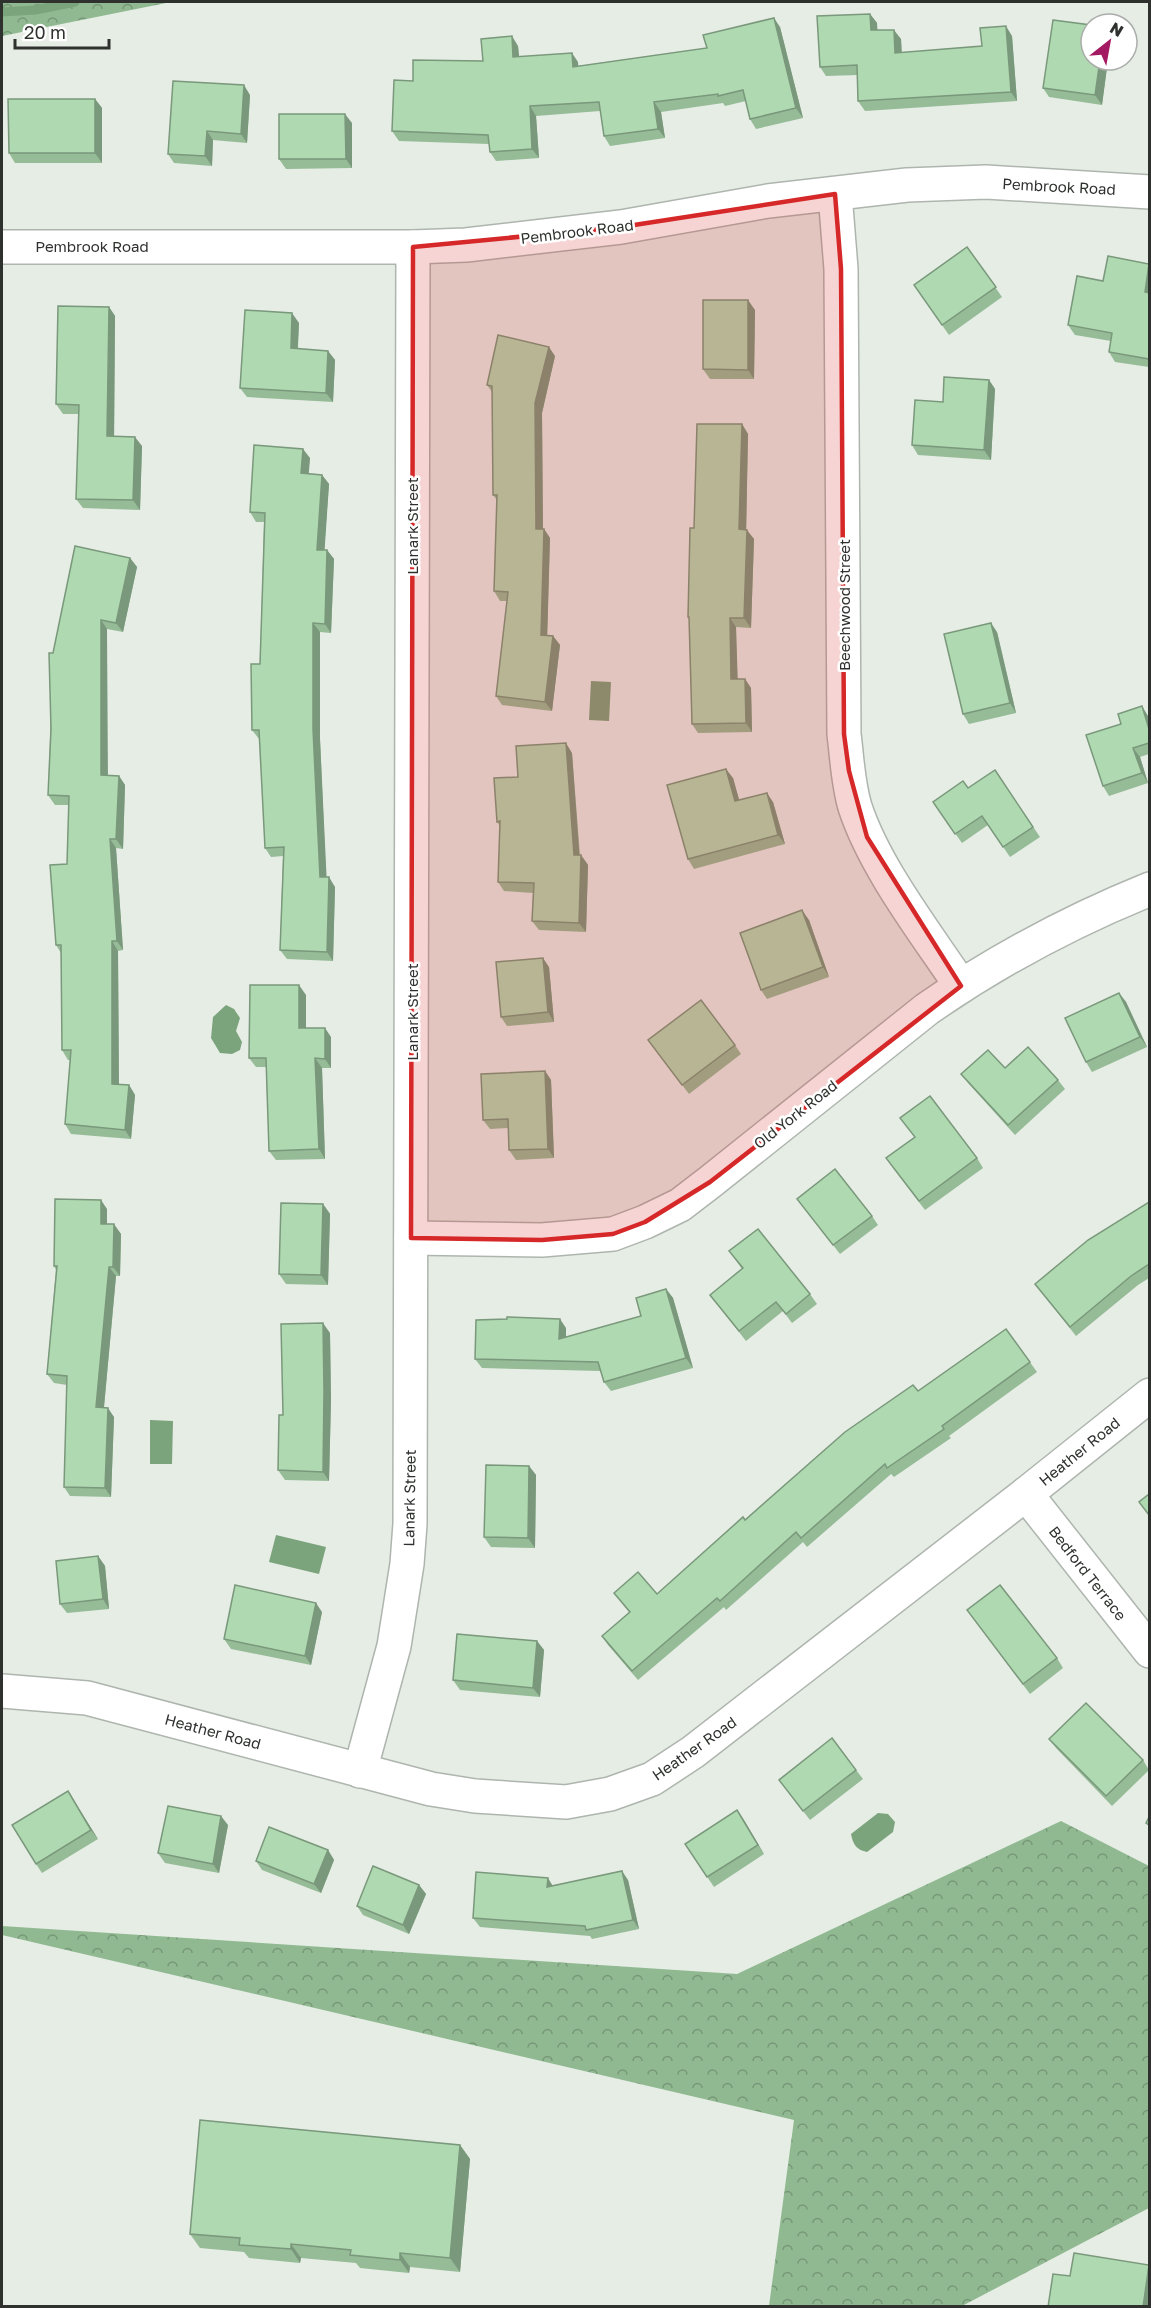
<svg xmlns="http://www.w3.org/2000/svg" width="1151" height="2308" font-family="'Golos Text',sans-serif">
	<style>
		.forest { fill: url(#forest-crowns) }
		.water { fill: #7ba37c }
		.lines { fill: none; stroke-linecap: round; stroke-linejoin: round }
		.stream { stroke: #7ba37c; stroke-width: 9 }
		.street-casing { stroke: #aeb5ae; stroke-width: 36 }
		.street { stroke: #fff; stroke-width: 33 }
		.wall { fill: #96bb97 }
		.shaded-wall { fill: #7a987b }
		.building { fill: #afd9b0; stroke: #7a987b; stroke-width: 1.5 }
		.marked { fill: #d62828; fill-opacity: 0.2; stroke: #d62828; stroke-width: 4.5; stroke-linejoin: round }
		.labels { text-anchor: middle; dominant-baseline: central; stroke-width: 5; stroke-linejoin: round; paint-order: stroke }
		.street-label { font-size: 15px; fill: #2e312e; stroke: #fff }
	</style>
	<defs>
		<pattern id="forest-crowns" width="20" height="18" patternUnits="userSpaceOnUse" patternTransform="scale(1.5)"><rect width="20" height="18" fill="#90b991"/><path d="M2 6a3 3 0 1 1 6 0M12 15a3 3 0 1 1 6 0" fill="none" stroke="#769777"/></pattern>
	</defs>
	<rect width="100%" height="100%" fill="#e5ede5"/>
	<!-- forest -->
	<g class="forest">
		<polygon points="2,2 171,2 2,36"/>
		<polygon points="1061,1821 1149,1866 1149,2208 962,2306 769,2306 794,2120 2,1935 2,1926 737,1974"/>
	</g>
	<!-- water -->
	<g class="water">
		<polygon points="591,681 611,682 609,721 589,720"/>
		<polygon points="226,1005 234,1009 240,1018 236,1031 242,1042 240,1050 232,1054 220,1053 211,1038 213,1017"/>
		<polygon points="150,1420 173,1421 172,1464 150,1464"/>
		<polygon points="276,1535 326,1547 319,1574 269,1562"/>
		<path d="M 878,1813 L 888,1814 L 895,1822 L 893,1832 L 867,1852 C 857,1850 853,1845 851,1834 Z"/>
	</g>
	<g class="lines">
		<!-- stream -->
		<polyline class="stream" points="2,12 35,10 75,2"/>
		<!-- street casing -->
		<g class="street-casing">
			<g id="street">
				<path d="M 835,194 L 841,269 L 844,734 C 847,758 848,784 855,807 C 875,868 925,932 961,986"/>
				<polyline points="2,247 413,247 466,245 621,227 768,201 907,185 986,182 1150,192"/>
				<path d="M 411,1238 L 542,1240 L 613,1234 L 645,1222 L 680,1205 L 710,1182 L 927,1009 C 996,961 1071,921 1150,889"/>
				<polyline points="1026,1494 1150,1651"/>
				<polyline points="2,1691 87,1698 431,1789 475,1796 566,1802 610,1794 652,1779 693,1752 1026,1494 1150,1395"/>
				<polyline points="360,1771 394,1646 407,1564 410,1524 413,247"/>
			</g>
		</g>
		<!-- street -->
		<use href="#street" class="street"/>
	</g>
	<!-- wall -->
	<g class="wall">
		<polygon points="870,14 877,23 877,30 901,39 902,53 982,46 1012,36 1017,101 865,111 858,101 857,75 826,76 820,67"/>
		<polygon points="780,27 803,118 756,129 750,119 746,101 725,106 723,103 661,112 665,138 610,146 604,136 600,111 536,116 539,158 496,161 490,152 489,144 399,141 392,131 413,81 483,61 518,46 519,56 578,62 578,66 707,48"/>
		<polygon points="1091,60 1108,60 1102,105 1049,97 1043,88"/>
		<polygon points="250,95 247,143 213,140 212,166 174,163 168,154"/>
		<polygon points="95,99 102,108 102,163 15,163 9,153"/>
		<polygon points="352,123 352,168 286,169 279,159"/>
		<polygon points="967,247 1002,297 949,335 914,285"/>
		<polygon points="1149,264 1149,367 1115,362 1109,352 1111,341 1075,335 1068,325 1103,281"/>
		<polygon points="109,307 115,316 114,436 142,446 140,510 83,508 76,499 79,414 63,414 56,404"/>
		<polygon points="755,310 754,379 710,379 703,369"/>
		<polygon points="299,323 298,349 328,351 335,360 333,402 247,397 240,388"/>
		<polygon points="555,356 542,413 543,529 544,529 550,538 547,635 553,636 560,645 552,711 502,705 496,696 507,601 500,601 494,591 497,500 493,495 492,392 487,385"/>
		<polygon points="989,380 995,389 991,460 918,455 912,445 943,402"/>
		<polygon points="742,424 748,434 746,530 754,539 751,628 736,627 737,679 745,679 751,688 752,732 698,733 692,724 689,619 688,617 694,528"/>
		<polygon points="310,458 308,474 322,475 329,484 324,550 327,550 334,559 331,633 320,632 320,739 326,877 335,887 333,961 287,959 280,950 283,856 271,857 265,848 260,739 259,739 252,730 260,664 264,522 256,522 250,512"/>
		<polygon points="130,558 137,567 123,632 107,629 107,775 119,776 125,785 123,849 116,848 123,950 118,951 119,1084 129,1085 135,1095 131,1139 71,1134 65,1124 70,1060 68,1060 62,1050 61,953 56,945 67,864 69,805 55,805 48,795 53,653"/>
		<polygon points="997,632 1016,713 969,724 963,714"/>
		<polygon points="1148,716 1149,719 1149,754 1140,757 1148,783 1109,796 1103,786"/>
		<polygon points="572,753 580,855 581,855 588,865 586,932 539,930 532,921 533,893 504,891 498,882 500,826 497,822 518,777"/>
		<polygon points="995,770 1040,837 1010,857 988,825 962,843 933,802 968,788"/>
		<polygon points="733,778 739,800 773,802 785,844 694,869 688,859"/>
		<polygon points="809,920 829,977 767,999 761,990"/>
		<polygon points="549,967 554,1022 507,1026 501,1017"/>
		<polygon points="1119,993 1126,1002 1147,1047 1092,1072 1086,1062"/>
		<polygon points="306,995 306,1028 331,1037 331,1068 322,1068 325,1159 276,1160 269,1151 266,1067 256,1067 249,1058"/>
		<polygon points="648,1040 735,1045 741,1054 689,1094"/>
		<polygon points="1005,1068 1058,1080 1065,1089 1015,1135 968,1083 961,1074"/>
		<polygon points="545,1071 551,1080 554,1158 516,1160 509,1150 508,1128 490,1129 483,1120"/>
		<polygon points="977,1158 983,1168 925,1210 893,1168"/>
		<polygon points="797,1199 872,1216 878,1225 840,1254"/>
		<polygon points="1149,1202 1149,1278 1138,1285 1076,1336 1035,1284"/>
		<polygon points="323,1204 330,1214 328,1285 286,1284 279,1274"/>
		<polygon points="107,1209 107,1224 121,1234 120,1276 116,1276 104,1408 114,1417 111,1497 70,1496 64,1487 67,1385 54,1383 47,1374 56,1270 54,1266"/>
		<polygon points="729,1251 810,1294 817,1304 792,1323 783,1311 746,1341 710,1295 742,1269"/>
		<polygon points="666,1289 673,1298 693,1368 611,1391 604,1382 601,1371 482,1368 475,1359 566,1328 566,1337 641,1316"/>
		<polygon points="1006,1329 1037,1372 949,1436 951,1438 894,1477 891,1474 807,1547 803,1542 726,1610 724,1607 638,1680 608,1645 602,1636 629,1612 614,1593 657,1594 745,1520 918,1391"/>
		<polygon points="330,1333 331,1400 329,1481 285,1480 278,1470 283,1415"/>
		<polygon points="529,1466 536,1475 535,1548 491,1547 484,1537"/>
		<polygon points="98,1556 105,1566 109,1609 67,1613 60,1604"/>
		<polygon points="967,1610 1057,1658 1063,1668 1030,1694"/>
		<polygon points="322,1612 311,1665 231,1649 224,1639"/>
		<polygon points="537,1641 544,1650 540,1697 460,1690 453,1680"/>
		<polygon points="1049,1739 1143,1760 1149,1770 1112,1806 1056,1748"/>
		<polygon points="856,1770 863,1779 810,1820 779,1780"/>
		<polygon points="68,1791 98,1839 42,1873 36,1864"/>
		<polygon points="737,1810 764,1854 714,1887 685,1844"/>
		<polygon points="228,1825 219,1873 165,1863 158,1853"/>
		<polygon points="328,1850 334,1860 321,1893 262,1870 256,1861"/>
		<polygon points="628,1880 639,1929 592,1939 590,1936 480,1927 473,1918 553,1885"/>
		<polygon points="419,1885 426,1894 409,1934 363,1915 357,1906"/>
		<polygon points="460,2145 470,2159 460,2272 410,2267 409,2273 360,2268 356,2263 301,2258 300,2263 249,2258 244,2252 200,2248 190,2234"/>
	</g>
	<!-- shaded-wall -->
	<g class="shaded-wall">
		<polygon points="870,14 877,23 878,40 871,30"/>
		<polygon points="774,18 780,27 803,118 796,108"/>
		<polygon points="1006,26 1012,36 1017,101 1011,92"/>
		<polygon points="894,30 901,39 902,63 895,53"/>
		<polygon points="512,36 518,46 520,66 513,57"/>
		<polygon points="572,53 578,62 579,76 573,67"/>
		<polygon points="1100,60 1108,60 1102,105 1095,95"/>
		<polygon points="244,85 250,95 247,143 241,134"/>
		<polygon points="95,99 102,108 102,163 95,153"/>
		<polygon points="654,102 661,112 665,138 658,129"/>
		<polygon points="530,106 536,116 539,158 532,149"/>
		<polygon points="345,114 352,123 352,168 346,159"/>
		<polygon points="207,131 213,140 212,166 205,156"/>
		<polygon points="1149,265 1149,298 1145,292"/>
		<polygon points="748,300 755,310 754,379 748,370"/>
		<polygon points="109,307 115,316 114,445 107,436"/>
		<polygon points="292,313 299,323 297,358 291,348"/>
		<polygon points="549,347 555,356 542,413 543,538 536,529 535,403"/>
		<polygon points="328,351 335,360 333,402 326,393"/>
		<polygon points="989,380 995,389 991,460 984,450"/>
		<polygon points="742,424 748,434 746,539 739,529"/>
		<polygon points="135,437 142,446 140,510 133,500"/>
		<polygon points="303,449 310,458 308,483 301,473"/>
		<polygon points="322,475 329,484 324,559 317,550"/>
		<polygon points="544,529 550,538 547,644 541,635"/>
		<polygon points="747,530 754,539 751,628 744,618"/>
		<polygon points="327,550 334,559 331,633 325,624"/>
		<polygon points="130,558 137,567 123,632 116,623"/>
		<polygon points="730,618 736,627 738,688 731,679"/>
		<polygon points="101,620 107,629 108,785 101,775"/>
		<polygon points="313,623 320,632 320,739 327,886 320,877 313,729"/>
		<polygon points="991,623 997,632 1016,713 1010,703"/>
		<polygon points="553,636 560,645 552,711 545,702"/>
		<polygon points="745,679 751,688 752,732 746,723"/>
		<polygon points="1142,706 1148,716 1149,719 1149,729"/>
		<polygon points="566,743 572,753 580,864 574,855"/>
		<polygon points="1133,748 1140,757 1148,783 1142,773"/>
		<polygon points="726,769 733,778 742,810 735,801"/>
		<polygon points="119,776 125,785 123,849 116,839"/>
		<polygon points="767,793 773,802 785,844 778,835"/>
		<polygon points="110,839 116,848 123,950 117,941"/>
		<polygon points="581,855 588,865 586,932 579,923"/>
		<polygon points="329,877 335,887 333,961 327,952"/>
		<polygon points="802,910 809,920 829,977 823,967"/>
		<polygon points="112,941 118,951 119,1093 112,1084"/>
		<polygon points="543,958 549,967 554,1022 548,1012"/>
		<polygon points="299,985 306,995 306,1037 299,1028"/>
		<polygon points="1119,993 1126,1002 1147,1047 1140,1037"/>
		<polygon points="325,1028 331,1037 331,1068 325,1059"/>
		<polygon points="315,1058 322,1068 325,1159 319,1149"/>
		<polygon points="545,1071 551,1080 554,1158 548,1149"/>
		<polygon points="129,1085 135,1095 131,1139 125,1130"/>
		<polygon points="101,1200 107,1209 107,1233 101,1224"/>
		<polygon points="323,1204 330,1214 328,1285 321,1275"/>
		<polygon points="114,1224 121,1234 120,1276 113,1267"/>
		<polygon points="109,1267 116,1276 103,1417 96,1407"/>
		<polygon points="666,1289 673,1298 693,1368 686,1358"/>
		<polygon points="560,1319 566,1328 566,1349 559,1339"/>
		<polygon points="323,1323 330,1333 331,1400 329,1481 323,1472"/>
		<polygon points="108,1408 114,1417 111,1497 105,1488"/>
		<polygon points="529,1466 536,1475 535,1548 528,1538"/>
		<polygon points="98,1556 105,1566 109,1609 103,1599"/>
		<polygon points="316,1603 322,1612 311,1665 305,1656"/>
		<polygon points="537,1641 544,1650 540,1697 533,1688"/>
		<polygon points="68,1791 74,1801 98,1839 91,1830"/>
		<polygon points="737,1810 744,1820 764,1854 758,1845"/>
		<polygon points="221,1816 228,1825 219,1873 213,1864"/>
		<polygon points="328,1850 334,1860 321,1893 314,1884"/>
		<polygon points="622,1871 628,1880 639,1929 633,1920"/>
		<polygon points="548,1878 554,1888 547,1887"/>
		<polygon points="419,1885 426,1894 409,1934 403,1925"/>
		<polygon points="460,2145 470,2159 460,2272 450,2258"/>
		<polygon points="291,2244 301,2258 300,2263 291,2249"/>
		<polygon points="400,2253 410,2267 409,2273 400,2260"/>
		<polygon points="1149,2266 1149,2307 1143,2307"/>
	</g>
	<!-- building -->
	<g class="building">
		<polygon points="870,14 871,30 894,30 895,53 982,46 980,28 1006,26 1011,92 858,101 857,65 820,67 817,16"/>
		<polygon points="774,18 796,108 750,119 743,90 718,96 718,94 654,102 658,129 604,136 599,102 530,106 532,149 490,152 488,135 392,131 394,80 413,81 413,60 483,61 481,39 512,36 513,57 572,53 573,67 707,48 703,35"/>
		<polygon points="1053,20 1091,25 1091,60 1100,60 1095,95 1043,88"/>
		<polygon points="173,81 244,85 241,134 207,131 205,156 168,154"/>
		<polygon points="8,99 95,99 95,153 9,153"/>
		<polygon points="279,114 345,114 346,159 279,159"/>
		<polygon points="967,247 996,287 942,325 914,285"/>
		<polygon points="1108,256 1149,264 1145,292 1149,293 1149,359 1109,352 1112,333 1068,325 1077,276 1103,281"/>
		<polygon points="703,300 748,300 748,370 703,369"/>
		<polygon points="58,306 109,307 107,436 135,437 133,500 76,499 79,405 56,404"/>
		<polygon points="245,310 292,313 291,348 328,351 326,393 240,388"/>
		<polygon points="498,335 549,347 535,403 536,529 544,529 541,635 553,636 545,702 496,696 508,592 494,591 497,495 493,495 492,386 487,385"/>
		<polygon points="944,377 989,380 984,450 912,445 915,400 943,402"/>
		<polygon points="697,424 742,424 739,529 747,530 744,618 730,618 731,679 745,679 746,723 692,724 689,617 688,617 690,528 694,528"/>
		<polygon points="254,445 303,449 301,473 322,475 317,550 327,550 325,624 313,623 313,729 320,877 329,877 327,952 280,950 284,847 265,848 259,730 252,730 251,664 260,664 265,513 250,512"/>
		<polygon points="75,546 130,558 116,623 101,620 101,775 119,776 116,839 110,839 117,941 112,941 112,1084 129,1085 125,1130 65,1124 71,1050 62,1050 61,945 56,945 50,865 67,864 69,796 48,795 51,729 49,653 53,653"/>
		<polygon points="991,623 1010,703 963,714 944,634"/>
		<polygon points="1142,706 1149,729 1149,743 1133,748 1142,773 1103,786 1086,735 1121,724 1118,714"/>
		<polygon points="566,743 574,855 581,855 579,923 532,921 534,883 498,882 500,821 497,822 494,778 518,777 516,746"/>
		<polygon points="726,769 735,801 767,793 778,835 688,859 667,785"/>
		<polygon points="995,770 1033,827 1003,847 982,816 955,834 933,802 963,781 968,788"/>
		<polygon points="802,910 823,967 761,990 740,933"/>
		<polygon points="543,958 548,1012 501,1017 496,962"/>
		<polygon points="250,985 299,985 299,1028 325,1028 325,1059 315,1058 319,1149 269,1151 266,1058 249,1058"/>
		<polygon points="1119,993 1140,1037 1086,1062 1065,1018"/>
		<polygon points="701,1000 735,1045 682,1085 648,1040"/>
		<polygon points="1028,1047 1058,1080 1008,1125 961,1074 988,1050 1005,1068"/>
		<polygon points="545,1071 548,1149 509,1150 508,1119 483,1120 481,1074"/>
		<polygon points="930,1096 977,1158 919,1201 886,1158 915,1137 900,1118"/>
		<polygon points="835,1169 872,1216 833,1245 797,1199"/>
		<polygon points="55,1199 101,1200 101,1224 114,1224 113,1267 109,1267 96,1407 108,1408 105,1488 64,1487 67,1376 47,1374 57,1266 54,1266"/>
		<polygon points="1149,1202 1149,1264 1131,1276 1070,1327 1035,1284 1088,1240"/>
		<polygon points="281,1203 323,1204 321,1275 279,1274"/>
		<polygon points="758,1229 810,1294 786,1314 776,1302 739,1331 710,1295 743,1268 729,1251"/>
		<polygon points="666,1289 686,1358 604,1382 598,1362 475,1359 476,1320 507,1319 507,1317 560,1319 559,1339 641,1316 636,1298"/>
		<polygon points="323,1323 324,1391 323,1472 278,1470 279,1415 283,1415 281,1324"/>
		<polygon points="1006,1329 1030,1362 942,1426 944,1429 887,1468 885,1464 801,1538 796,1532 720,1601 717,1598 632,1671 602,1636 630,1612 614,1593 638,1572 657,1594 743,1517 745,1520 845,1432 913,1385 918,1391"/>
		<polygon points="486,1465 529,1466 528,1538 484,1537"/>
		<polygon points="1149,1494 1149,1515 1139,1502"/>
		<polygon points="98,1556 103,1599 60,1604 56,1561"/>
		<polygon points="235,1585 316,1603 305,1656 224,1639"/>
		<polygon points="1000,1585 1057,1658 1023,1684 967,1610"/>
		<polygon points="457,1634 537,1641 533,1688 453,1680"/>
		<polygon points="1086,1703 1143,1760 1106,1796 1049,1739"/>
		<polygon points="832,1738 856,1770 803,1811 779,1780"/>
		<polygon points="68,1791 91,1830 36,1864 12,1825"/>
		<polygon points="168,1806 221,1816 213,1864 158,1853"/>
		<polygon points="737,1810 758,1845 707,1877 685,1844"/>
		<polygon points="1149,1817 1149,1825 1146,1823"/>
		<polygon points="269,1827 328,1850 314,1884 256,1861"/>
		<polygon points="373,1866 419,1885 403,1925 357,1906"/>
		<polygon points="622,1871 633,1920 586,1930 585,1926 473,1918 476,1872 548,1878 547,1887"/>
		<polygon points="200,2120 460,2145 450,2258 400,2253 400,2260 350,2255 351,2250 291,2244 291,2249 239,2245 240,2238 190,2234"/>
		<polygon points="1074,2253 1149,2265 1143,2307 1048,2307 1053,2274 1070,2276"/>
	</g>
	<!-- marked area -->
	<path class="marked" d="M 835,194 L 841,269 L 844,734 L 849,771 L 867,837 L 961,986 L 710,1182 L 645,1222 L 613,1234 L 542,1240 L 411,1238 L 413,247 L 621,227 Z"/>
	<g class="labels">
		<!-- street labels -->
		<g class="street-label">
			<text transform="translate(1059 186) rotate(3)">Pembrook Road</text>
			<text transform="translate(577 231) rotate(-7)">Pembrook Road</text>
			<text x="92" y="246">Pembrook Road</text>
			<text transform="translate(412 526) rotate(-90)">Lanark Street</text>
			<text transform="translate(844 605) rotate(-90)">Beechwood Street</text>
			<text transform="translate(412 1012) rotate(-90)">Lanark Street</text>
			<text transform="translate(795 1114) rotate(-38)">Old York Road</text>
			<text transform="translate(1079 1451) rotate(-39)">Heather Road</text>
			<text transform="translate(409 1498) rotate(-89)">Lanark Street</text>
			<text transform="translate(1088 1573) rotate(52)">Bedford Terrace</text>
			<text transform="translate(213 1731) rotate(15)">Heather Road</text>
			<text transform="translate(694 1748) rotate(-35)">Heather Road</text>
		</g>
	</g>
	<!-- border -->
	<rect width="1151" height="2308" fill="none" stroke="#2e312e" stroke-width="6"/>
	<!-- north arrow -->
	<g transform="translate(1109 42) rotate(31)"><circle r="28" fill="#ffffff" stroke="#abadab" stroke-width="1.5"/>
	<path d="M0-4.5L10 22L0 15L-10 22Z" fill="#a41a62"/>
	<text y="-9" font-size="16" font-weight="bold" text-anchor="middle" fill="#2e312e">N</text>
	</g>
	<!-- scale -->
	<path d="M15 39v9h94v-9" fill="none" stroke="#2e312e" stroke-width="3"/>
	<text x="24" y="39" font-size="18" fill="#2e312e" stroke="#ffffff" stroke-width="4.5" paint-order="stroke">20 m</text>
</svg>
